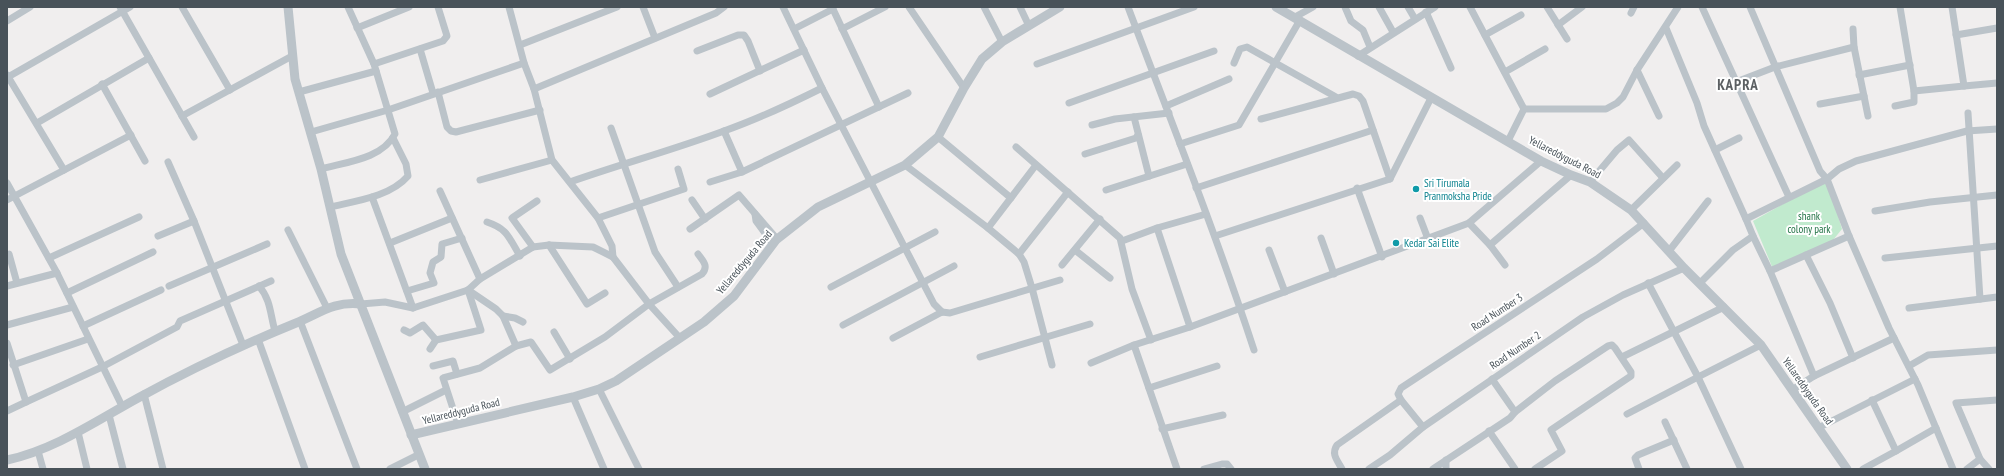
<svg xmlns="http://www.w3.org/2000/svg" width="2004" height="476" font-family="'PT Sans Narrow',sans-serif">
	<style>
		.green { fill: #c1eace }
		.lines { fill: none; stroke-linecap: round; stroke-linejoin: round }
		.minor { stroke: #bbc3c9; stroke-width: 7 }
		.tertiary { stroke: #bbc3c9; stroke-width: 9 }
		.culture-dot { fill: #0f9aa8; stroke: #fff; stroke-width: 1.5 }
		.labels { text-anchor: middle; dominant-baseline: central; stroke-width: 4; stroke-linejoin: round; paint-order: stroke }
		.street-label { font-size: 11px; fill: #485259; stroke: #fff }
		.culture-label { font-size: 11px; fill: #0d838f; stroke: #fff; text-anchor: start }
		.park-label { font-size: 11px; fill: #217245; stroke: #fff }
		.district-label { font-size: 15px; font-weight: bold; letter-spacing: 1px; fill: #5b5f62; stroke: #fff }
	</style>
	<rect width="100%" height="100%" fill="#f0eeee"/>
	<!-- green -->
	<polygon class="green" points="1827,179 1842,229 1829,245 1773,269 1753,221"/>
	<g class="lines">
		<!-- minor -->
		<g class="minor">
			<polyline points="120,7 194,137"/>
			<polyline points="182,7 230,90"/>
			<polyline points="509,7 524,63 534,89 552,160 598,218 612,246 613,257 649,304 679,337"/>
			<polyline points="643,7 655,38"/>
			<polyline points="783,7 822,88 934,304 942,312"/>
			<polyline points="832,7 879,107"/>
			<polyline points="909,7 964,88"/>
			<polyline points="984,7 1002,42"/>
			<polyline points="1020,7 1029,26"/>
			<path d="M 1128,7 C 1171,121 1216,234 1254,350"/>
			<polyline points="1345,7 1351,21 1363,30 1370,47"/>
			<polyline points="1379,7 1393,32"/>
			<polyline points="1408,7 1415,19"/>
			<polyline points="1470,7 1524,109"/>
			<polyline points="1547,7 1567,39"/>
			<polyline points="1702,7 1789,197"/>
			<polyline points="1750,7 1820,171 1827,179 1849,236 1889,328 1918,385 1953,469"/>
			<polyline points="1900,7 1914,91"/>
			<polyline points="1426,12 1451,68"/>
			<polyline points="1631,13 1634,7"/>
			<polyline points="1295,17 1313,7"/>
			<polyline points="7,21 30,7"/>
			<polyline points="1558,25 1582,7"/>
			<polyline points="357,28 409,7"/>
			<polyline points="1666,28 1697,103 1704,126 1746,219"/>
			<polyline points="794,29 833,9"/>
			<polyline points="842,29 885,7"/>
			<polyline points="1853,29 1854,47 1868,116"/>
			<polyline points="1485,35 1521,15"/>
			<polyline points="1956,35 1997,28"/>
			<polyline points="520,45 617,7"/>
			<polyline points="420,49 433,93"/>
			<polyline points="697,51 738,35 744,35 748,41 760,71"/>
			<polyline points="1358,56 1435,7"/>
			<polyline points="1234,63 1240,49 1247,47 1336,97"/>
			<polyline points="374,64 443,41 447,36 438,7"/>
			<polyline points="1037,64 1194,7"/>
			<polyline points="1637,70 1659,116"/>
			<polyline points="1505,72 1545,49"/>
			<polyline points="7,75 64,170"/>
			<polyline points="1859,75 1910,65"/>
			<polyline points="8,77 130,7"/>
			<polyline points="1736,82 1775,67 1854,47"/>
			<polyline points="102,84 145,161"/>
			<polyline points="1964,86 1997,83"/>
			<polyline points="534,89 716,13 724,7"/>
			<polyline points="299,92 376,71"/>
			<polyline points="438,92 447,127 451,131 456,132 540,110"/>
			<polyline points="710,94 804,50"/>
			<polyline points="1069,103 1214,51"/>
			<polyline points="1820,104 1864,96"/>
			<polyline points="1166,106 1229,79"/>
			<polyline points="1895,106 1914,102 1914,91 1964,86 1952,7"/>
			<polyline points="1968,113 1980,299"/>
			<polyline points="182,116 292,56"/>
			<polyline points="1134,117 1149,176"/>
			<polyline points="1261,119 1353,94 1359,96 1363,101 1390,179"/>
			<polyline points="37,123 149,58"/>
			<polyline points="1092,125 1115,119 1169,113"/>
			<polyline points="611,128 655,252 678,287"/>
			<polyline points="724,131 742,172"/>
			<polyline points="311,132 388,110 524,63"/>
			<polyline points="938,137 1011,198"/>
			<polyline points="1508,141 1524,109 1606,109 1617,103 1623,97 1637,70 1678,7"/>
			<polyline points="1180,144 1239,125 1300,20"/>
			<polyline points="1016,147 1120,238 1132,289 1151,340"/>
			<polyline points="1715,150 1739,138"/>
			<polyline points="1085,154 1136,138 1138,135"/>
			<polyline points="168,162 194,221 243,345"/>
			<polyline points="905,165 988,228 1019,254 1024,262 1032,288 1052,365"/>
			<path d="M 321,169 C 346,162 382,159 395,134 L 374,64 L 348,7"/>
			<polyline points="480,180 552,160"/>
			<path d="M 570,182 C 621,164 673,150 724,131 C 758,119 790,104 822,88"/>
			<polyline points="710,182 742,172 908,93"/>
			<polyline points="1590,182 1617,150 1629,140 1663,178"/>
			<polyline points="7,183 57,273 122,406"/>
			<polyline points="1196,188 1373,130"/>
			<polyline points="1357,188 1382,257"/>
			<polyline points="1106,190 1187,164"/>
			<polyline points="440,191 480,279"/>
			<polyline points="372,197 413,308"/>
			<polyline points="7,200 131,135"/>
			<polyline points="692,200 705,219"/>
			<path d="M 330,207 C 355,201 390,197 408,176 L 406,164 L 393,138"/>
			<polyline points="1631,210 1677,165"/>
			<polyline points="1875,211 1930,202 1997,195"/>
			<polyline points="755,214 756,221 773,244"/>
			<polyline points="598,218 684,189 678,169"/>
			<polyline points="1420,218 1428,239"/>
			<path d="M 487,222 C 508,229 509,238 520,256"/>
			<polyline points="1469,223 1490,245"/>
			<polyline points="988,228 1036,165"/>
			<polyline points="1157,228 1190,327"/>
			<polyline points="690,229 739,195 777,239"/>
			<polyline points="288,230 327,308"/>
			<polyline points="158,236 194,221"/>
			<polyline points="1215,236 1390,179 1431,98"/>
			<polyline points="1753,236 1770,271"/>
			<polyline points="1321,238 1334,274"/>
			<polyline points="1122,241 1157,228 1206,214"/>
			<polyline points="390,243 452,218"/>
			<polyline points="549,245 587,304 605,293"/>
			<polyline points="533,247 512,218 537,201"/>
			<polyline points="1075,250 1110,278"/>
			<polyline points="1269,250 1285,292"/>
			<polyline points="1669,251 1708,201"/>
			<polyline points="9,254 17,283"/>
			<polyline points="1019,254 1068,192"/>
			<polyline points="1806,255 1849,236"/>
			<polyline points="49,258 139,217"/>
			<polyline points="1885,258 1997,246"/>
			<polyline points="1062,265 1100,219"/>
			<polyline points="1505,265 1490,245 1571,175"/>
			<polyline points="1648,283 1698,377 1761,345"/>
			<polyline points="1700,283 1733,250 1753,236 1746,219 1827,179 1839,169 1856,161 1967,131 1997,129"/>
			<polyline points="7,286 57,273"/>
			<polyline points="169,286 267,244"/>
			<path d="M 259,286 C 271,300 270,314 275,331"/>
			<polyline points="831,287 935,232"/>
			<polyline points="468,290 496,309 503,316 516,346"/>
			<polyline points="407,291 434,283 430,273 433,262 441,257 442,244 462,238"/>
			<polyline points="67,293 153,252"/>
			<polyline points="361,304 385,302 413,308 468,290 480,279 533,247 549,245 593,247 613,257"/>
			<polyline points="1909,308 1997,297"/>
			<polyline points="503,316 515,318 523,322"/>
			<polyline points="300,321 357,469"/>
			<polyline points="7,325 73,307"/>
			<polyline points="843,325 954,266"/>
			<polyline points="83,326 161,290"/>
			<polyline points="404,330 410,333 423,325 436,340"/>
			<polyline points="554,332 570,359"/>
			<polyline points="893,338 942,312 950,313 1060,280"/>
			<polyline points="258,339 305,469"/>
			<polyline points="7,343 26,402 7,411"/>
			<polyline points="1134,345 1177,469"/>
			<polyline points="430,349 436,340 481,330 468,290"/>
			<polyline points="980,357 1090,324"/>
			<polyline points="1622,357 1724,307"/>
			<polyline points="1091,363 1134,345 1190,327 1469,223 1541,161"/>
			<polyline points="13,365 88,339"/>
			<polyline points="433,366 453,361 457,374"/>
			<polyline points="1909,366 1928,355 1997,350"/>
			<polyline points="1814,376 1770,271 1806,255 1830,303 1853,358"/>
			<polyline points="1149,388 1217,366"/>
			<polyline points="599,389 639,469"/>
			<polyline points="1792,390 1814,376 1894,338"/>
			<polyline points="144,394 163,469"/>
			<polyline points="573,397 604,469"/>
			<polyline points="26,402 102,367 177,327 180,321 271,281"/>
			<polyline points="402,412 446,390"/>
			<polyline points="1515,412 1555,381 1608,346 1612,345 1615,348 1631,372 1631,376 1628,378 1551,430 1562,451 1535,469"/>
			<polyline points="1627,414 1698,377 1741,469"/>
			<polyline points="109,415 123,469"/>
			<polyline points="1665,422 1687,469"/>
			<path d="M 458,424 L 443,378 L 480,368 L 516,346 L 531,342 L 550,370 L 605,337 L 649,304 L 702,274 C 709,266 703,261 698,254"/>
			<polyline points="1423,427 1401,400 1398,394 1401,388 1597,259 1644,223"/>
			<polyline points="1818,428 1915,379"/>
			<polyline points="1162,429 1223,415"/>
			<polyline points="1489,431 1515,469"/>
			<polyline points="78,432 87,469"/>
			<polyline points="38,451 43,469"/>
			<polyline points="1896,451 1936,428"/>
			<polyline points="1980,459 1956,403 1997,400"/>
			<polyline points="390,469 418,455"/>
			<polyline points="1204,469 1222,464 1227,464 1231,469"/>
			<path d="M 1342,469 C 1337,460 1331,454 1337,445 L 1401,400"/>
			<polyline points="1369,469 1390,455 1423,427 1583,317 1623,295 1684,268"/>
			<polyline points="1433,469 1510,418 1515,412 1492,379"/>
			<polyline points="1446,469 1446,460"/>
			<polyline points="1639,469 1635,458 1638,455 1674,440"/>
			<polyline points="1863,469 1896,451 1872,400"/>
			<polyline points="1967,469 1980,459 1989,469"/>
		</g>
		<!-- tertiary -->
		<g class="tertiary">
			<polyline points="288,7 295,79 321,169 341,254 425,469"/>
			<polyline points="1276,7 1541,161 1571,175 1590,182 1631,210 1684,268 1761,345 1847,469"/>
			<polyline points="411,435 573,397 599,389 616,381 704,322 734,296 776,240 818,207 905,165 938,137 964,88 982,59 1002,42 1060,7"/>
			<path d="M 7,460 C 54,450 96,421 138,398 C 189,370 242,345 296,323 C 320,313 334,301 361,304"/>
		</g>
	</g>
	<!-- markers -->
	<g class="culture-dot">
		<circle cx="1416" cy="189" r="4"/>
		<circle cx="1396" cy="243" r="4"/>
	</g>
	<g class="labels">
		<!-- street labels -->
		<g class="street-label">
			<text transform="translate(1565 157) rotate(27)">Yellareddyguda Road</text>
			<text transform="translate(744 262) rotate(-50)">Yellareddyguda Road</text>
			<text transform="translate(1497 312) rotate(-33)">Road Number 3</text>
			<text transform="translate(1515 350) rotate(-34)">Road Number 2</text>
			<text transform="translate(1808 391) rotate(55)">Yellareddyguda Road</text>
			<text transform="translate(461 411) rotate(-14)">Yellareddyguda Road</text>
		</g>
		<!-- culture labels -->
		<g class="culture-label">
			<text x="1424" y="183">Sri Tirumala<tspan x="1424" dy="13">Pranmoksha Pride</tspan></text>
			<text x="1404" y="243">Kedar Sai Elite</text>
		</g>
		<!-- park labels -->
		<g class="park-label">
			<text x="1809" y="216">shank<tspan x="1809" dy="13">colony park</tspan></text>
		</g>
		<!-- district labels -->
		<g class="district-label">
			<text x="1738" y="84">KAPRA</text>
		</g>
	</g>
	<!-- border -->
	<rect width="2004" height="476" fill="none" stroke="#485259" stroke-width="16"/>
</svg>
